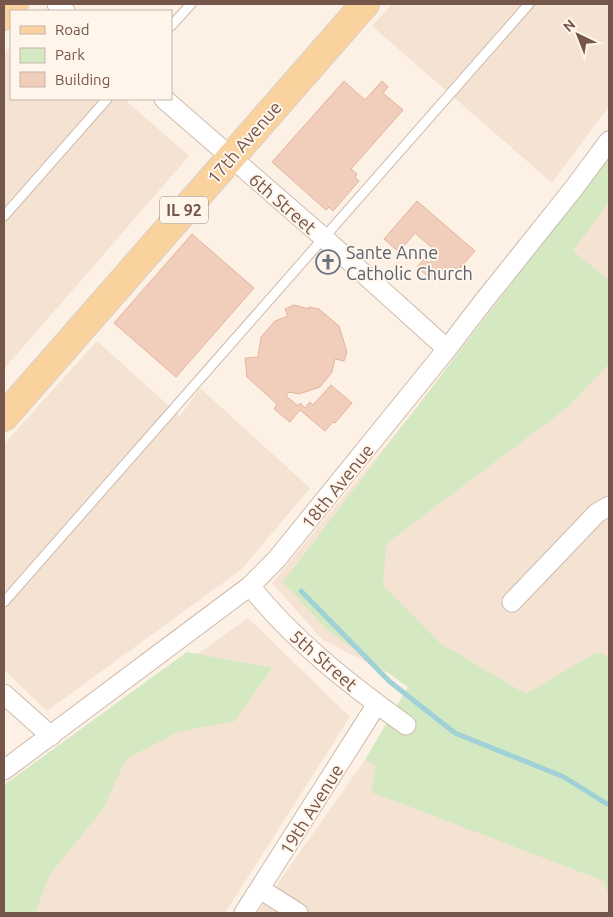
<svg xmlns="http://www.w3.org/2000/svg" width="613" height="917" font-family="Ubuntu,sans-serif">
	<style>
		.residential { fill: #f4e3d2 }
		.green { fill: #d4e9c2 }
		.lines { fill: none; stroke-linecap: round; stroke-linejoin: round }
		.stream { stroke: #9fd1d7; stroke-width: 5 }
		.building { fill: #f1cebc; stroke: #e4b49c }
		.service-casing { stroke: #cfbaad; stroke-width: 11 }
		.minor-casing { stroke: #cfbaad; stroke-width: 21 }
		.primary-casing { stroke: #d8d0cc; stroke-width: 30 }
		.service { stroke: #fff; stroke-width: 9 }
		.minor { stroke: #fff; stroke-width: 19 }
		.primary { stroke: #fad29d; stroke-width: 28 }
		.labels { text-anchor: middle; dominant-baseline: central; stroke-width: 4; stroke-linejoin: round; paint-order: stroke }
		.shield { fill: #fff5ea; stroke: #9e867a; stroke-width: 1 }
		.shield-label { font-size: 16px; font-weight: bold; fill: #74564a }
		.street-label { font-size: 18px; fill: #74564a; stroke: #fff5ea }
		.worship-label { font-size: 18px; fill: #5b616d; stroke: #fff5ea; text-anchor: start }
	</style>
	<rect width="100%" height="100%" fill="#fcf1e4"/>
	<!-- residential -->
	<g class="residential">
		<polygon points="392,4 609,4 609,106 552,183 372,26"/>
		<polygon points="11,46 11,99 124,99 189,156 4,369 4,54"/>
		<polygon points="609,168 609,787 323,640 272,583 565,229"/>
		<polygon points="97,341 180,416 200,388 310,488 242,569 47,711 4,670 4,444"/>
		<polygon points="248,618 350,717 225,913 4,913 4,793"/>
		<polygon points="365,760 603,873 609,880 609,913 257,913"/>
	</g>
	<!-- green -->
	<g class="green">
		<polygon points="609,156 609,202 573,251 609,280 609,364 569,406 386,544 383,585 441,644 526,694 597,652 609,657 609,897 604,881 371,792 376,766 365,760 408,687 326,629 283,582"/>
		<polygon points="187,652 272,668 235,721 178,732 126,759 103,809 50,874 35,913 4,913 4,785"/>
	</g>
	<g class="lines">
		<!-- stream -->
		<polyline class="stream" points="301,591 389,681 455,733 564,777 607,804 609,803"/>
	</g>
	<!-- building -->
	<g class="building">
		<polygon points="344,81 365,100 382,81 388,87 383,93 403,110 351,169 357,174 355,177 359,181 333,211 329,207 326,210 272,162"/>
		<polygon points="417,201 475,251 458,270 454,267 450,271 445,267 433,281 417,267 424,259 429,263 438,253 415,233 399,252 384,239"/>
		<polygon points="192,234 254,288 176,377 114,323"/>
		<polygon points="294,305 309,309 309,307 319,309 339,326 347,352 344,361 335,359 332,372 320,387 299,394 289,392 286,396 298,406 300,403 305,408 310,402 313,405 331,385 352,403 335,423 333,422 325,431 300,410 290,422 274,409 277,404 247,377 245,358 258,357 261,337 275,321 288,316 285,309"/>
	</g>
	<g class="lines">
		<!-- service casing -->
		<g class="service-casing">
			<g id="service">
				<polyline points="171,26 191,4"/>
				<polyline points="4,216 107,99"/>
				<polyline points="4,602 529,4"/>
			</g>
		</g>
		<!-- minor casing -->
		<g class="minor-casing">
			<g id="minor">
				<polyline points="57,4 65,11"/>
				<polyline points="164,99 323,237 447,349"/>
				<path d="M 250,586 C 294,641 349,684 406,725"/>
				<polyline points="512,602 597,513 609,506"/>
				<polyline points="4,694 51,736"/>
				<polyline points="4,770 250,586 276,560 447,349 483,302 574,188 609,141"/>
				<polyline points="260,889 298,913"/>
				<polyline points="244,913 377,704"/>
			</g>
		</g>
		<!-- primary casing -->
		<g class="primary-casing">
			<g id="primary">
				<polyline points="4,16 14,4"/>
				<polyline points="4,417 365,4"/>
			</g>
		</g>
		<!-- service -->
		<use href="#service" class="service"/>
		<!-- minor -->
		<use href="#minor" class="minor"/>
		<!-- primary -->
		<use href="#primary" class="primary"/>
	</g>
	<!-- icons -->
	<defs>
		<g id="church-ring" transform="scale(1.25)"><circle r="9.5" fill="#fff5ea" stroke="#6b7280" stroke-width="1.5"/><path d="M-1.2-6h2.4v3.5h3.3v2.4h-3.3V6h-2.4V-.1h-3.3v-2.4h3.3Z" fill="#6b7280"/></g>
	</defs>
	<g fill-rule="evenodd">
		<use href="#church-ring" x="328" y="262"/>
	</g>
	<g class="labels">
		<!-- shield labels -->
		<rect class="shield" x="160" y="196.5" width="48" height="27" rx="4"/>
		<g class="shield-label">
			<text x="184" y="210">IL 92</text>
		</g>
		<!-- street labels -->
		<g class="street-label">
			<text transform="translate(244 142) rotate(-49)">17th Avenue</text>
			<text transform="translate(283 203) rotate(41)">6th Street</text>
			<text transform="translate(337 486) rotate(-51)">18th Avenue</text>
			<text transform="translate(324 660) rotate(41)">5th Street</text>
			<text transform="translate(311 809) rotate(-58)">19th Avenue</text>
		</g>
		<!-- worship labels -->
		<g class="worship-label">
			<text x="346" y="252">Sante Anne<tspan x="346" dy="21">Catholic Church</tspan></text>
		</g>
	</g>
	<!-- border -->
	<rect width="613" height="917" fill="none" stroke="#74564a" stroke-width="10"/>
	<!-- legend -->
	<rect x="10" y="10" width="162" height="90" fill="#fff5ea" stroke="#c7b5aa"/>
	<rect x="20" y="26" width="25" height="8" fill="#fad29d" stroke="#c7b5aa"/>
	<text x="55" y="35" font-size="15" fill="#74564a">Road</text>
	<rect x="20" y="48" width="25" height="15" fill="#d4e9c2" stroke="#c7b5aa"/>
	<text x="55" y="60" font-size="15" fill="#74564a">Park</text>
	<rect x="20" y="72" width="25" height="15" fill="#f1cebc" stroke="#c7b5aa"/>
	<text x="55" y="85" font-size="15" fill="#74564a">Building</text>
	<!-- north arrow -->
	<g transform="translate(578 35) rotate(317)" stroke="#fff5ea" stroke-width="4" paint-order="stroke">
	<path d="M0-4L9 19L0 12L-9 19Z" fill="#74564a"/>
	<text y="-8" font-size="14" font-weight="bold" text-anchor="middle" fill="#74564a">N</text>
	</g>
</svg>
